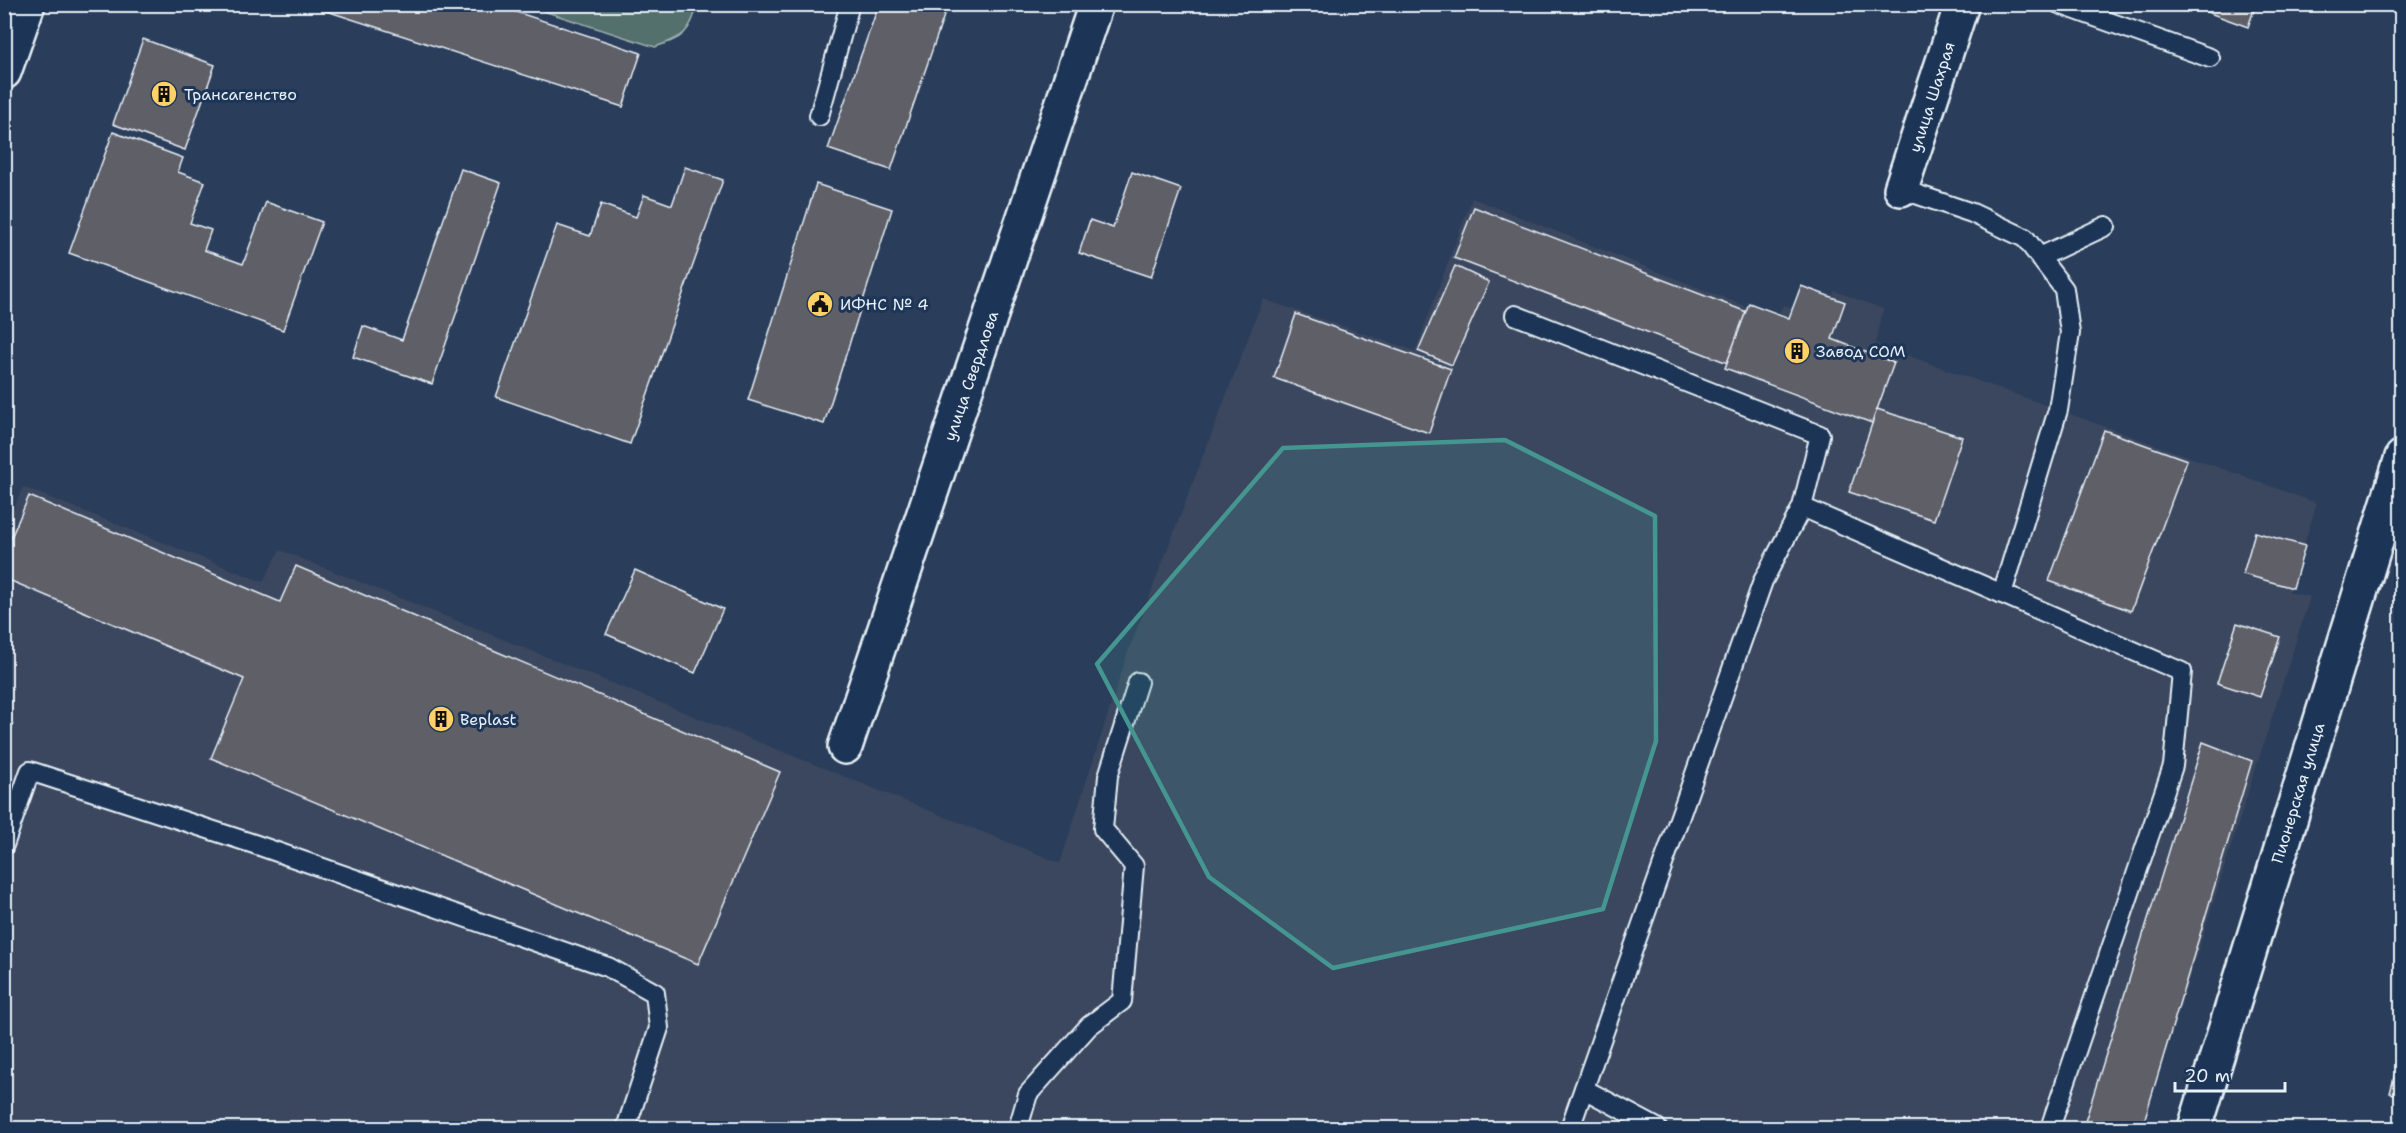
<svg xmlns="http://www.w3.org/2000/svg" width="2406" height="1133" font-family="'Shantell Sans',sans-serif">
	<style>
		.built { fill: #3a475e }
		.green { fill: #536f6c; stroke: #9eb0b2; stroke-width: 1.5 }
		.building { fill: #5e5e68; stroke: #e8f1f8; stroke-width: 1.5 }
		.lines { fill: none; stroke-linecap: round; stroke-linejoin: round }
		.lane-casing { stroke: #e8f1f8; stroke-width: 22 }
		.street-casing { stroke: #e8f1f8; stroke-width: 38 }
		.secondary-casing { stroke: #e8f1f8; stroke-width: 38 }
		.lane { stroke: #1d3557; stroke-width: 18 }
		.street { stroke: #1d3557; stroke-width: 33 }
		.secondary { stroke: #1d3557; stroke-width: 33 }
		.marked { fill: #459590; fill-opacity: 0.2; stroke: #459590; stroke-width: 4.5; stroke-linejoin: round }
		.labels { text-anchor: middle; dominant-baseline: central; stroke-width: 6; stroke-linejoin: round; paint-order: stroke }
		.poi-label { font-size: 16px; fill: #e8f1f8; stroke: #1d3557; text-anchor: start }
		.street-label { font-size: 16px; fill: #e8f1f8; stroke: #1d3557 }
	</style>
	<rect width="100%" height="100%" fill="#2a3d5a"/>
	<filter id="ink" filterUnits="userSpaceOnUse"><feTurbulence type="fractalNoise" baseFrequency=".0167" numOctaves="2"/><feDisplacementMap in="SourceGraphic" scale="12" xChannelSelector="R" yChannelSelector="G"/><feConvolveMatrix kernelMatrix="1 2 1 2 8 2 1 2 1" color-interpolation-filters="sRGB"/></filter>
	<g filter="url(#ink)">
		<!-- built -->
		<polygon class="built" points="1472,198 1775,318 1784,305 1824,319 1835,291 1883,309 1876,344 2317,503 2289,592 2310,597 2142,1128 5,1128 4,532 23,487 263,582 280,550 1060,863 1127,655 1263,299 1415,351"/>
		<!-- green -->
		<path class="green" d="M 525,5 L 698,4 L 698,5 C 688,34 685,37 655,47 Z"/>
		<!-- building -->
		<g class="building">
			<polygon points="305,4 492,4 641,53 623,107"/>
			<polygon points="879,4 948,4 891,170 828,149"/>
			<polygon points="2185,4 2256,4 2248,27"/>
			<polygon points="143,39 215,65 185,150 113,124"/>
			<polygon points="113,132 183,158 178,172 205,182 190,223 211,230 204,250 243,264 266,202 322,222 283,330 69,253"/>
			<polygon points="685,167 723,180 630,444 496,397 557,225 590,236 601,204 636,217 644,195 672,205"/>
			<polygon points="461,169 501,183 432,384 353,357 363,326 402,340"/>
			<polygon points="1132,172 1181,189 1151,277 1079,253 1090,220 1113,228"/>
			<polygon points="816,184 892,209 824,424 748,400"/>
			<polygon points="1474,207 1778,324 1759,375 1454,258"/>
			<polygon points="1455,266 1489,282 1452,365 1418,351"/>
			<polygon points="1801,286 1845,302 1832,339 1894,363 1872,423 1725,368 1749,303 1789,318"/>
			<polygon points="1296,314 1451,369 1429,433 1274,378"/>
			<polygon points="1877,409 1962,437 1934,520 1849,492"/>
			<polygon points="2104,430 2187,460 2131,611 2049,581"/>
			<polygon points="29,496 280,602 296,566 780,772 698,964 211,758 244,679 4,578 4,554"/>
			<polygon points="2255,532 2305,546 2293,588 2243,574"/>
			<polygon points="635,570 723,609 695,673 606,634"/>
			<polygon points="2237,623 2280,637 2260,697 2217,683"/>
			<polygon points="4,722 13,724 4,747"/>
			<polygon points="2203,742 2252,761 2142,1128 2083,1128"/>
			<polygon points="2402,1047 2402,1096 2390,1093"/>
		</g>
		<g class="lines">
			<!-- lane casing -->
			<g class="lane-casing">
				<g id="lane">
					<polyline points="2059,4 2210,58"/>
					<polyline points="819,116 850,4"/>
					<polyline points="1901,189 1972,213 2025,238 2064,289 2070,333 2058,410 2002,594"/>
					<polyline points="2040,257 2106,226"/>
					<polyline points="1515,315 1820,435 1802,507 2182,672 2173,766 2050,1128"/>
					<polyline points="4,845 30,771 254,844 608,967 655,993 659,1028 626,1128"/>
					<polyline points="1584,1089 1657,1128"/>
					<polyline points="1018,1128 1028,1094 1089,1026 1122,1001 1134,866 1103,829 1108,776 1138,682"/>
					<polyline points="1570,1128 1763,581 1802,507"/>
				</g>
			</g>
			<!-- street casing -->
			<g class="street-casing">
				<g id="street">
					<polyline points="1901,189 1962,4"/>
					<polyline points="845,747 1096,4"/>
					<polyline points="2195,1128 2402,457"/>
				</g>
			</g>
			<!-- secondary casing -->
			<g class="secondary-casing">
				<polyline id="secondary" points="4,72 28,4"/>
			</g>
			<!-- lane -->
			<use href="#lane" class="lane"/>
			<!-- street -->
			<use href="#street" class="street"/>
			<!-- secondary -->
			<use href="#secondary" class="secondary"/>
		</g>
	</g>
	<!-- marked area -->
	<path class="marked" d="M 1505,440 L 1655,516 L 1656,741 L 1603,909 L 1333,968 L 1209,877 L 1097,664 L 1283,448 Z"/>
	<!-- icons -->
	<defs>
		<g id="building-disc" transform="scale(1.35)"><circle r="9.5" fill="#ffd166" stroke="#1d3557"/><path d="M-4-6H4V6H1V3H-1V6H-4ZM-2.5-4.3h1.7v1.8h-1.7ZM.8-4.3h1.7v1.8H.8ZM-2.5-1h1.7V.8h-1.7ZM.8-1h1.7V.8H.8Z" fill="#111"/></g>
		<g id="civic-disc" transform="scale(1.35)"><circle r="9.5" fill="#ffd166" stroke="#1d3557"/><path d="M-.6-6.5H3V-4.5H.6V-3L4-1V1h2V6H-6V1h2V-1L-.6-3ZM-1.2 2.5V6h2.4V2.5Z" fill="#111"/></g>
	</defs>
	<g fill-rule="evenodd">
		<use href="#building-disc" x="164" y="94"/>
		<use href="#civic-disc" x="820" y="304"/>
		<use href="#building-disc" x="1797" y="351"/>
		<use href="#building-disc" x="441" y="719"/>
	</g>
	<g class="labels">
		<!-- poi labels -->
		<g class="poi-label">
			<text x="184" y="94">Трансагенство</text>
			<text x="840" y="304">ИФНС № 4</text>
			<text x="1816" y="351">Завод СОМ</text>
			<text x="460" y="719">Beplast</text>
		</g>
		<!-- street labels -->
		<g class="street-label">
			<text transform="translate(1932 97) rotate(-72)">улица Шахрая</text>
			<text transform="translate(971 376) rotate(-71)">улица Свердлова</text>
			<text transform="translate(2298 793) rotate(-73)">Пионерская улица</text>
		</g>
	</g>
	<!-- margin -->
	<rect width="2406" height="1133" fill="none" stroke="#1d3557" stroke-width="24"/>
	<rect x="12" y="12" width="2382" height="1109" fill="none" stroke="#e8f1f8" stroke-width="2" filter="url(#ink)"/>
	<!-- scale -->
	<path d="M2175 1082v9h110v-9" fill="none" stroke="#e8f1f8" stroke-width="3"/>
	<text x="2184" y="1082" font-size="18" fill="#e8f1f8" stroke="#1d3557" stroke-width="4.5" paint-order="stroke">20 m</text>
</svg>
